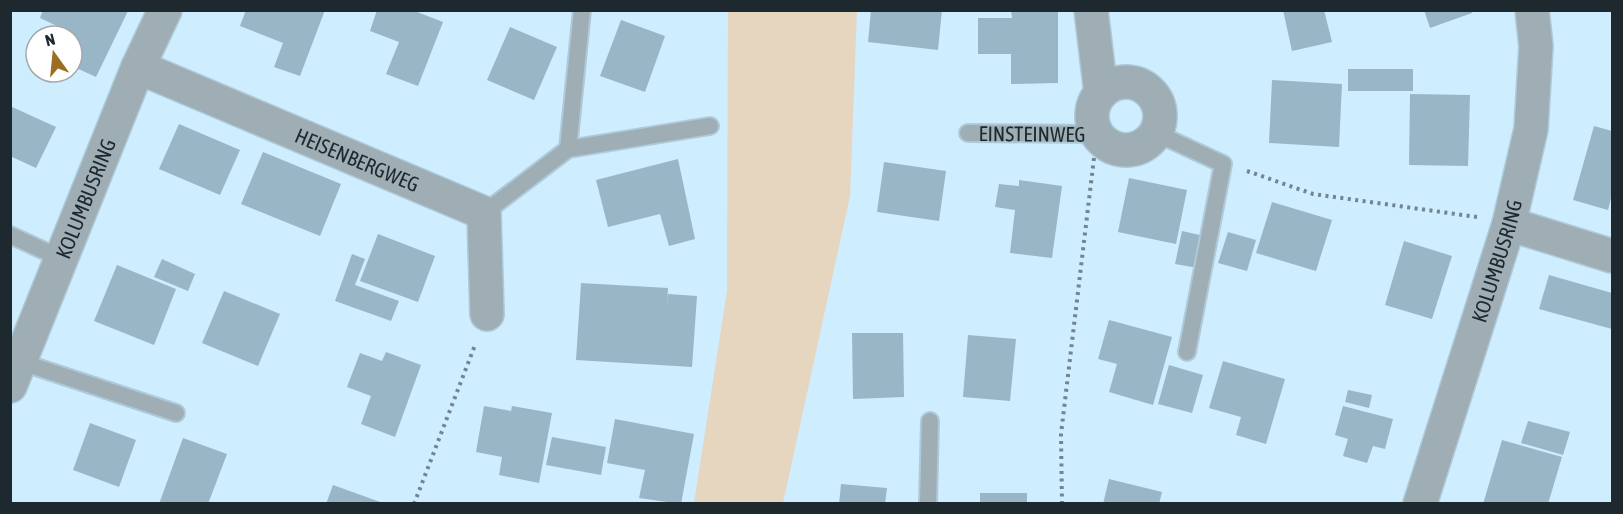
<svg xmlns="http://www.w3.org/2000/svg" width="1623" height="514" font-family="'Asap Condensed',sans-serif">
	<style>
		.green { fill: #e6d5bf }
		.building { fill: #98b6c6 }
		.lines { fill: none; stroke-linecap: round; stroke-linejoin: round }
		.service-casing { stroke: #aecad9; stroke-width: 20 }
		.minor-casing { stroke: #aecad9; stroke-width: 36 }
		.path { stroke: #708590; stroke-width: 4; stroke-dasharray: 3 4.5; stroke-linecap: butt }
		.service { stroke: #9fadb4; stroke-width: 16 }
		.minor { stroke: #9fadb4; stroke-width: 33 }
		.labels { text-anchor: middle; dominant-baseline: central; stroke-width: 6; stroke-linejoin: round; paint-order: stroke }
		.street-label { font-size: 21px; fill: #1d292f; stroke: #fff }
	</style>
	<rect width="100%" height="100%" fill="#ceedfe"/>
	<!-- green -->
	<polygon class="green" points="728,11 857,11 850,196 783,503 694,503 727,291"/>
	<!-- building -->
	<g class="building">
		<polygon points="43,10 128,11 96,77 72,66 72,33 40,18"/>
		<polygon points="246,10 325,10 300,76 274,67 283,43 240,26"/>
		<polygon points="377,10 412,10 443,22 418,86 386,74 399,42 370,31"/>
		<polygon points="871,10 942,10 938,50 868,42"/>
		<polygon points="1011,10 1058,10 1058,83 1011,84 1011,54 978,54 978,18 1012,18"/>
		<polygon points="1283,10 1324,10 1332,42 1292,51"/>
		<polygon points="1424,10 1472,10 1472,13 1430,28"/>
		<polygon points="621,20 665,36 645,92 600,76"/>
		<polygon points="510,27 557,47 534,100 487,80"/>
		<rect x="1348" y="69" width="65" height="22"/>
		<polygon points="1272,80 1342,84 1339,147 1269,143"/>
		<polygon points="1410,94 1470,95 1468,166 1409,165"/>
		<polygon points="10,106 56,127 36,168 10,156"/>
		<polygon points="179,124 240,150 220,195 159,169"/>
		<polygon points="1594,126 1612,131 1612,194 1608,210 1573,200"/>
		<polygon points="263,152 341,184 320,236 241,204"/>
		<polygon points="678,159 695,239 669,246 660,214 608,227 596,180"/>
		<polygon points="884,162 946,171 939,221 877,212"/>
		<polygon points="1129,178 1187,190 1176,244 1118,232"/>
		<polygon points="1019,180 1062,186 1052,258 1010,253 1015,210 995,207 999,184 1019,186"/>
		<polygon points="1272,202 1332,220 1316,271 1256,253"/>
		<polygon points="1182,231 1204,236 1198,268 1175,264"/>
		<polygon points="1228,232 1256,240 1247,271 1218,263"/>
		<polygon points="378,234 435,256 418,302 360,281"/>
		<polygon points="1404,241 1452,256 1432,319 1385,305"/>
		<polygon points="352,254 365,259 355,285 399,301 391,321 335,301"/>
		<polygon points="162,259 195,274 188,291 154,277"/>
		<polygon points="117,265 176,289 154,345 94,321"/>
		<polygon points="1549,275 1612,293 1612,329 1539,309"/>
		<polygon points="581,283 668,288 667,307 668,294 697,296 692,367 576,360"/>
		<polygon points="224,291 280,314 258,366 202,343"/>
		<polygon points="1109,320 1172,337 1153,405 1109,392 1117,364 1098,359"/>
		<polygon points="852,333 903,333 904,397 853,399"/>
		<polygon points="968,335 1016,339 1010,401 963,397"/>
		<polygon points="386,352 421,365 395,437 361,424 371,396 347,387 360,353 382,361"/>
		<polygon points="1223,361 1285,379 1266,444 1236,435 1241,417 1209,408"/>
		<polygon points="1169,365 1203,375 1192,413 1158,404"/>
		<polygon points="1348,390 1372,395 1369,408 1345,402"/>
		<polygon points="484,406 511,411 512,406 552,413 539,483 499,475 502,457 476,452"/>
		<polygon points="1343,406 1393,419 1385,449 1373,446 1367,463 1343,456 1348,439 1335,435"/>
		<polygon points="615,419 694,434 681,504 639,498 645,470 607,463"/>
		<polygon points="1528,421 1570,432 1563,455 1521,443"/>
		<polygon points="90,423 136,440 119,487 73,470"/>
		<polygon points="552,437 606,447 601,475 546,465"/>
		<polygon points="183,438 227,454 208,504 159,504"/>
		<polygon points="1502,440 1562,457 1548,504 1483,504"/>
		<polygon points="1109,479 1162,492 1159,504 1103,504"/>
		<polygon points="841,484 887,488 885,504 839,504"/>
		<polygon points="333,485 383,503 383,504 326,504"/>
		<rect x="980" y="493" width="47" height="11"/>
	</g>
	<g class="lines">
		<!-- service casing -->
		<g class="service-casing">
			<g id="service">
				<path id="s1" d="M 968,133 L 1097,134"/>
				<polyline points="1156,133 1223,164 1187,352"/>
				<polyline points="568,149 582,10"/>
				<polyline points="484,213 568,149 710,126"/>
				<polyline points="10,235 60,258"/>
				<polyline points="21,362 176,413"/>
				<polyline points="928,504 930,421"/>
			</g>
		</g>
		<!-- minor casing -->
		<g class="minor-casing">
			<g id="minor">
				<polyline points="1091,10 1101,93"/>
				<path id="s2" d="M 138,67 L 484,213 L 487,314"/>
				<circle cx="1126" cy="116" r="34"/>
				<polyline points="1509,224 1612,256"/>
				<path id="s3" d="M 10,386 L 138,67 L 165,10"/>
				<path id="s4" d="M 1420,504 L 1509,224 L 1531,129 L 1536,46 L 1532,10"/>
			</g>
		</g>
		<!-- path -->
		<g class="path">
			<polyline points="1247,171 1313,194 1477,217"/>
			<polyline points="414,504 475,345"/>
			<polyline points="1062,504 1061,434 1094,158"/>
		</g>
		<!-- service -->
		<use href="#service" class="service"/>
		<!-- minor -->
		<use href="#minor" class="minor"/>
	</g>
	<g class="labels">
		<!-- street labels -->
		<g class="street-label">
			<text stroke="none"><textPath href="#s1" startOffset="64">EINSTEINWEG</textPath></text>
			<text stroke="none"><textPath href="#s2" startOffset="238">HEISENBERGWEG</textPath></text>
			<text stroke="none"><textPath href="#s3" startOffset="202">KOLUMBUSRING</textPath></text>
			<text stroke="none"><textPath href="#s4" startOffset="255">KOLUMBUSRING</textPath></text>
		</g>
	</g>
	<!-- border -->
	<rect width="1623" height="514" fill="none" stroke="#1d292f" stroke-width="24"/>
	<!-- north arrow -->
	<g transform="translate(54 54) rotate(345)"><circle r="28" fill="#ffffff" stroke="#a5a9ac" stroke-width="1.5"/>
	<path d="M0-4.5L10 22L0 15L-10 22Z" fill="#9d6d21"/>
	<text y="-9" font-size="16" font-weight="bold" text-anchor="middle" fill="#1d292f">N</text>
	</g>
</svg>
